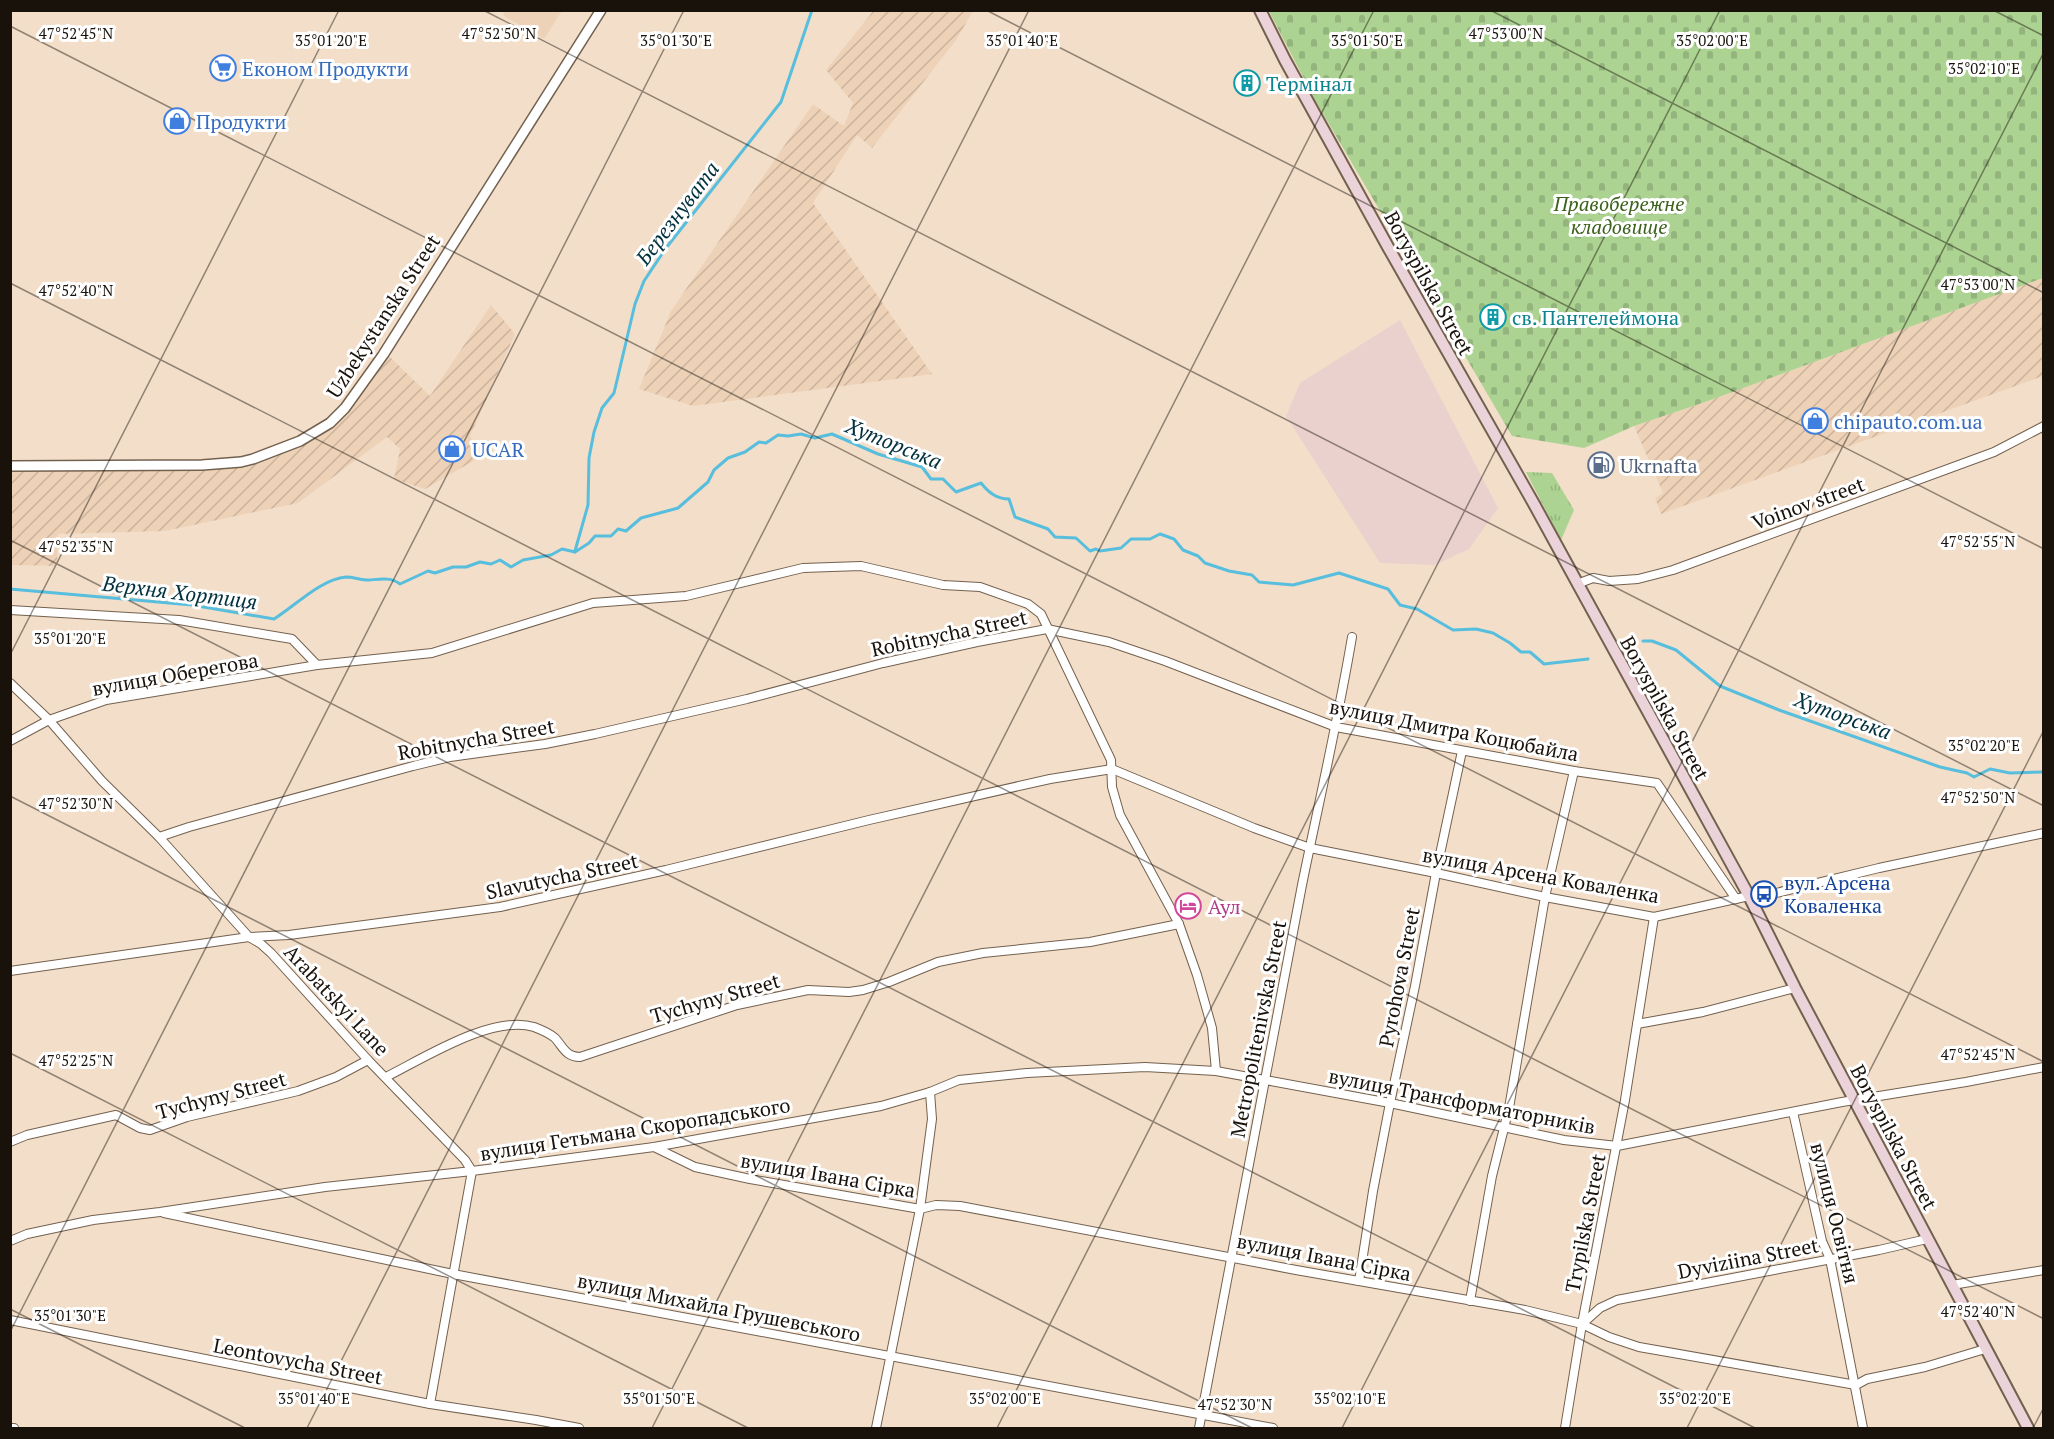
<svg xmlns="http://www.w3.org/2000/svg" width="2054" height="1439" font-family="'PT Serif',serif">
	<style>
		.commercial { fill: #ebd1cd }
		.industrial { fill: url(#industrial-furrows) }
		.built { fill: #edd2b7 }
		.grass { fill: url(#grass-tufts) }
		.cemetery { fill: url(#cemetery-stones) }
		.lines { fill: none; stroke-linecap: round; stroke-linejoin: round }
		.stream { stroke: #57bedd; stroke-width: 3 }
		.minor-casing { stroke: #73614f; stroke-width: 10 }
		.tertiary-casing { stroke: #73614f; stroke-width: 12 }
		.secondary-casing { stroke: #73614f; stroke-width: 14 }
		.minor { stroke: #fff; stroke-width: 8 }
		.tertiary { stroke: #fff; stroke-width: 9 }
		.secondary { stroke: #ecd3d9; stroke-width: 10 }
		.ticks { fill: none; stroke: #19120b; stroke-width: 1.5; stroke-opacity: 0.45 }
		.labels { text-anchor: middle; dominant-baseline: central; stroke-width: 6; stroke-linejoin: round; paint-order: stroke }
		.shop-label { font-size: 20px; fill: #366cbe; stroke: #fff; text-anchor: start }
		.culture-label { font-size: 20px; fill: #0d838f; stroke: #fff; text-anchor: start }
		.park-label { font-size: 20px; font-style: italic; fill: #3c611b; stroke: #fff }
		.street-label { font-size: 20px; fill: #19120b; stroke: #fff }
		.service-label { font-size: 20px; fill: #4e5e75; stroke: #fff; text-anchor: start }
		.transit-label { font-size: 20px; fill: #164399; stroke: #fff; text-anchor: start }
		.hotel-label { font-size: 20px; fill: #b23c85; stroke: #fff; text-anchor: start }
		.water-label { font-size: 21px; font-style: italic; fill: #00303d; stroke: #fff }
		.ticks-label { font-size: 15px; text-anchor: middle; fill: #19120b; stroke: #fff; stroke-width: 6; stroke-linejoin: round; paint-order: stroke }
	</style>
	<defs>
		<pattern id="industrial-furrows" width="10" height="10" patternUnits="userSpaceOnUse" patternTransform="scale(1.5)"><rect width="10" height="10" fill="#edd2b7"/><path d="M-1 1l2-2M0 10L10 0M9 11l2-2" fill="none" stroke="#cbb39c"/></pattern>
		<pattern id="grass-tufts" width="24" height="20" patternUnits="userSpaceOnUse" patternTransform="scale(1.5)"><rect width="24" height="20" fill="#acd391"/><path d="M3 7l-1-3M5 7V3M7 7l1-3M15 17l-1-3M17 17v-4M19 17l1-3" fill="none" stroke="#93b47c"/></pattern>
		<pattern id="cemetery-stones" width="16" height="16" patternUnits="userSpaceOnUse" patternTransform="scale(1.5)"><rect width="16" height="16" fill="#acd391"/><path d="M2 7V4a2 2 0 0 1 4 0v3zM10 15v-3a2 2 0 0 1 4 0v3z" fill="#93b47c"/></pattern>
	</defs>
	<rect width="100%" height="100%" fill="#f3dec9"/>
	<!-- commercial -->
	<polygon class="commercial" points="1400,320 1498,508 1469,549 1435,565 1380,563 1286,416 1300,383"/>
	<!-- industrial -->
	<g class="industrial">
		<polygon points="874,10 973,11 956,40 872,148 857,135 813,203 932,374 693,406 639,389 671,311 813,104 844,126 853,103 826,70"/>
		<polygon points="2043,278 2043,376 1661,514 1655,498 1663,493 1634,426 1708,401"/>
		<polygon points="491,305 515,334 470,436 480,457 425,489 394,479 400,449 387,437 298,503 165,531 58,534 57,566 11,565 10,470 245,468 305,445 344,417 386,353 430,396"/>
	</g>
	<!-- built -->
	<polygon class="built" points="503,11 503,10 562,11 544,39 504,16"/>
	<!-- grass -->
	<polygon class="grass" points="1526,472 1552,473 1574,510 1561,540"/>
	<!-- cemetery -->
	<polygon class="cemetery" points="1269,11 2043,11 2043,278 1708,401 1634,426 1584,448 1512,436 1315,100"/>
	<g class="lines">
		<!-- stream -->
		<g class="stream">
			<polyline points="575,551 588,505 589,458 594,432 602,408 614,393 635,304 644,281 666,248 781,102 812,10"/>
			<path d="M 575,552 L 589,543 L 595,536 L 611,536 L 618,529 L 626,531 L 641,518 L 678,508 L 708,482 L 714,470 L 728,458 L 745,452 L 759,442 L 766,443 L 778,435 L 788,436 L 801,434 L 815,438 L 832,434 L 878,454 L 922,467 L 931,479 L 943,479 L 956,492 L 981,483 C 989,493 997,499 1009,499 L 1015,517 L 1048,529 L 1055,537 L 1076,538 L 1090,551 L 1096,549 L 1100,551 L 1121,548 L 1131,539 L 1150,539 L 1160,534 L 1174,539 L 1183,550 L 1198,556 L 1205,563 L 1229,571 L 1252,575 L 1259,582 L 1293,585 L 1339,573 L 1388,589 L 1400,605 L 1417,609 L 1453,630 L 1476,629 L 1493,633 L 1510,643 L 1521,652 L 1530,652 L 1544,664 L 1588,659"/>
			<path d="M 10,589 L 192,605 L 274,619 C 295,606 321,579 346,577 C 353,577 361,580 369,580 C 381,579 391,577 400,584 L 428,571 L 435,573 L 453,567 L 466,567 L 480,562 L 491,564 L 500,560 L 511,567 L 523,560 L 551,555 L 562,549 L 575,552"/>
			<polyline points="1643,641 1652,641 1676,650 1720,686 1779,710 1940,767 1967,773 1974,777 1990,769 2010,773 2044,772"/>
		</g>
		<!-- minor casing -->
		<g class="minor-casing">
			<g id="minor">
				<polyline points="1577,584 1593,578 1609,581 1638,579 1673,570 1994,452 2044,426"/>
				<polyline points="10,610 179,620 292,639 317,665 432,653 593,603 686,596 803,568 861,566 943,585 980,587 1028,604 1041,614 1111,760 1112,787 1120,815 1179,924 1197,975 1212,1028 1216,1071"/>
				<polyline points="10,683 49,720 102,781 159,837 249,937 261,944 271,953 368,1060 465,1160 472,1171 430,1404"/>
				<polyline points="10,741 49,720 106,700 317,665"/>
				<polyline points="159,837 189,827 413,766 450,757 545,744 595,734 747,699 883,663 977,642 1047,629 1109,642 1165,661 1336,727 1574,771 1657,783 1736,899"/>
				<polyline points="10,971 249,937 289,935 500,907 666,870 869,820 1050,779 1112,769 1254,828 1310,848 1436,873 1545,897 1654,917 1749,896 1776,893 1879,868 2044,833"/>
				<polyline points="1637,1024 1703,1012 1795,988"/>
				<path d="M 386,1077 C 424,1058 493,1014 534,1027 C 542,1030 549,1033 555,1038 C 563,1047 566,1057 580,1057 L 737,1005 L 808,990 L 849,992 L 863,990 L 889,982 L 938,962 L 983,953 L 1090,942 L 1179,924"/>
				<polyline points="1793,1112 1822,1241 1830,1259 1863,1428"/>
				<polyline points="10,1142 27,1135 116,1115 140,1128 150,1130 187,1117 298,1091 336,1077 368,1060"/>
				<polyline points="654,1147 695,1167 750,1179 920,1209 936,1205 960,1206 1296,1270 1525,1310 1582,1324 1609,1337 1639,1347 1856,1385 1867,1379 1925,1367 1985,1349"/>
				<polyline points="164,1213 453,1274 1273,1428"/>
				<polyline points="10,1241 27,1234 93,1220 160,1212 325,1187 472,1171 654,1147 881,1106 930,1092 959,1080 1027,1073 1145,1067 1216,1071 1390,1103 1564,1140 1617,1146 1842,1102 1966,1082 2044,1067"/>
				<polyline points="1359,1281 1373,1191 1390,1103 1415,986 1436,873 1462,751"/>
				<polyline points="1952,1285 2044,1270"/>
				<polyline points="1470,1301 1492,1176 1509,1108 1545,897 1574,771"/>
				<polyline points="10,1320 430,1404 536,1420 579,1428"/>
				<polyline points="1582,1324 1600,1308 1617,1300 1879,1250 1927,1239"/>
				<polyline points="10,1428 14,1428"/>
				<polyline points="876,1428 920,1209 932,1119 930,1092"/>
				<path d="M 1199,1428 C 1233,1247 1267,1066 1302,885 C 1319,802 1338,720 1352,637"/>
				<polyline points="1565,1428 1582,1324 1625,1100 1654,917"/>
			</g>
		</g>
		<!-- tertiary casing -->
		<g class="tertiary-casing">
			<polyline id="tertiary" points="10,466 202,465 241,462 253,459 300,441 330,423 345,408 383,355 601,10"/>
		</g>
		<!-- secondary casing -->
		<g class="secondary-casing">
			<polyline id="secondary" points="1260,10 1285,60 1388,247 1534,504 1749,896 1795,988 2028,1428"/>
		</g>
		<!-- minor -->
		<use href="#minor" class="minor"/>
		<!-- tertiary -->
		<use href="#tertiary" class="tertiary"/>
		<!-- secondary -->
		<use href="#secondary" class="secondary"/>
	</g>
	<!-- ticks -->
	<path class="ticks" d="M 483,10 L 2044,806M 986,10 L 2044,549M 1490,10 L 2044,293M 1993,10 L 2044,36M 10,26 L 2044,1062M 10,283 L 2044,1319M 10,540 L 1755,1428M 10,655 L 339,10M 10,796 L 1252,1428M 10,1053 L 748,1428M 10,1309 L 245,1428M 10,1332 L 684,10M 307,1428 L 1029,10M 652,1428 L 1374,10M 997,1428 L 1720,10M 1342,1428 L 2044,52M 1687,1428 L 2044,730M 2033,1428 L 2044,1407"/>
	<!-- icons -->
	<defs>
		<g id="supermarket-ring" transform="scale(1.35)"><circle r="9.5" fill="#fff" stroke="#3f7fe0" stroke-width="1.5"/><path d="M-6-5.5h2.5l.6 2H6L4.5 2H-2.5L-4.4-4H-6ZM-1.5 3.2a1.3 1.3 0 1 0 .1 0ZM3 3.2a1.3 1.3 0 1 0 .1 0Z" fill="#3f7fe0"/></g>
		<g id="building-ring" transform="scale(1.35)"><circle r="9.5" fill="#fff" stroke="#0f9aa8" stroke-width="1.5"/><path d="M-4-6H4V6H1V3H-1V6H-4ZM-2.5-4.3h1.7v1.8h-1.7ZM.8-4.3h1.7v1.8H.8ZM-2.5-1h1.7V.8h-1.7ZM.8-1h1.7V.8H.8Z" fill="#0f9aa8"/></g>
		<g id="shop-ring" transform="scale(1.35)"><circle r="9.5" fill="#fff" stroke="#3f7fe0" stroke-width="1.5"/><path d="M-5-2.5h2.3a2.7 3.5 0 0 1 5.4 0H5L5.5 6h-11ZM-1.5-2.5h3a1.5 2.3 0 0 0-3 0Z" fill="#3f7fe0"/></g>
		<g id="fuel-ring" transform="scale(1.35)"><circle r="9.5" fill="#fff" stroke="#5c6f8a" stroke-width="1.5"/><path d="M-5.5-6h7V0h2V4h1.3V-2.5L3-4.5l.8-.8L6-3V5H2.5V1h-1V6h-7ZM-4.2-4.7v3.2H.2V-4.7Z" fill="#5c6f8a"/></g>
		<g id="bus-ring" transform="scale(1.35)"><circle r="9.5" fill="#fff" stroke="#1a4fb4" stroke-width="1.5"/><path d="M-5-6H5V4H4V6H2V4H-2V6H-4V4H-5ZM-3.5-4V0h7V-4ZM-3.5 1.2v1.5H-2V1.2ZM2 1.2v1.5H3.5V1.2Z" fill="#1a4fb4"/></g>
		<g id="hotel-ring" transform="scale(1.35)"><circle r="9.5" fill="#fff" stroke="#d1479c" stroke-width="1.5"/><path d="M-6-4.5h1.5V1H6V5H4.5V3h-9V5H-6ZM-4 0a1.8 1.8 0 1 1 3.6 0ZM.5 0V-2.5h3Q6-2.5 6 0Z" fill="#d1479c"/></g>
	</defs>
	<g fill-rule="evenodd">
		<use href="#supermarket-ring" x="223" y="68"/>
		<use href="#building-ring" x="1247" y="83"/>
		<use href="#shop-ring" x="177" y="121"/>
		<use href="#building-ring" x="1493" y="317"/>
		<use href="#shop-ring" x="1815" y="421"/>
		<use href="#shop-ring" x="452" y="449"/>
		<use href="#fuel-ring" x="1601" y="465"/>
		<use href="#bus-ring" x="1764" y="894"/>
		<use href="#hotel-ring" x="1188" y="906"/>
	</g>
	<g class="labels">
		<!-- shop labels -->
		<g class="shop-label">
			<text x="242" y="68">Економ Продукти</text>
			<text x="196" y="121">Продукти</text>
			<text x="1834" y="421">chipauto.com.ua</text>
			<text x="472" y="449">UCAR</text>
		</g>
		<!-- culture labels -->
		<g class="culture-label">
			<text x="1266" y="83">Термінал</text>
			<text x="1512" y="317">св. Пантелеймона</text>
		</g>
		<!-- park labels -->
		<g class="park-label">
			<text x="1619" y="203">Правобережне<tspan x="1619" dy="23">кладовище</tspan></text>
		</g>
		<!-- street labels -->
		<g class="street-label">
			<text transform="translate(1429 283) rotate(61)">Boryspilska Street</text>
			<text transform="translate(383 316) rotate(-57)">Uzbekystanska Street</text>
			<text transform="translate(1808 503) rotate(-20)">Voinov street</text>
			<text transform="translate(949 633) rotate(-12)">Robitnycha Street</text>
			<text transform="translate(175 674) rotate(-10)">вулиця Оберегова</text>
			<text transform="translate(1665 708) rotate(61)">Boryspilska Street</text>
			<text transform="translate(1454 730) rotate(11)">вулиця Дмитра Коцюбайла</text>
			<text transform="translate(476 739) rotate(-10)">Robitnycha Street</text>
			<text transform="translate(1541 875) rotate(10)">вулиця Арсена Коваленка</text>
			<text transform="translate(562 876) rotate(-12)">Slavutycha Street</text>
			<text transform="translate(1399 977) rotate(-79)">Pyrohova Street</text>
			<text transform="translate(715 998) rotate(-16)">Tychyny Street</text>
			<text transform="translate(337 1000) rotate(47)">Arabatskyi Lane</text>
			<text transform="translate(1258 1029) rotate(-79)">Metropolitenivska Street</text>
			<text transform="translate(221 1095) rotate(-15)">Tychyny Street</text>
			<text transform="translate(1462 1101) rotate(11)">вулиця Трансформаторників</text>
			<text transform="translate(635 1129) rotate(-9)">вулиця Гетьмана Скоропадського</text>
			<text transform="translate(1894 1137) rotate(62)">Boryspilska Street</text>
			<text transform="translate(828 1175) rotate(10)">вулиця Івана Сірка</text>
			<text transform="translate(1835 1213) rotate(76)">вулиця Освітня</text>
			<text transform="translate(1585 1223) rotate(-79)">Trypilska Street</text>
			<text transform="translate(1324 1257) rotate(11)">вулиця Івана Сірка</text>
			<text transform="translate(1748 1258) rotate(-11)">Dyviziina Street</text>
			<text transform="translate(719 1307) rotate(11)">вулиця Михайла Грушевського</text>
			<text transform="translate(298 1361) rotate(11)">Leontovycha Street</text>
		</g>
		<!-- service labels -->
		<g class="service-label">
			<text x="1620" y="465">Ukrnafta</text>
		</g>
		<!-- transit labels -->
		<g class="transit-label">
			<text x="1784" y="882">вул. Арсена<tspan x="1784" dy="23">Коваленка</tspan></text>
		</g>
		<!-- hotel labels -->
		<g class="hotel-label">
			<text x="1208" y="906">Аул</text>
		</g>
		<!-- water labels -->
		<g class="water-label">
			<text transform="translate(677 213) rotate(-53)">Березнувата</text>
			<text transform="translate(894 443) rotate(22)">Хуторська</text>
			<text transform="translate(180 592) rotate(7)">Верхня Хортиця</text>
			<text transform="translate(1843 715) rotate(20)">Хуторська</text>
		</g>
	</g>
	<g class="ticks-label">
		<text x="499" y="39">47°52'50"N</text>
		<text x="1506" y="39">47°53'00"N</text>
		<text x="76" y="39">47°52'45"N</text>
		<text x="331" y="46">35°01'20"E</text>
		<text x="676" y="46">35°01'30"E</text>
		<text x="1022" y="46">35°01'40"E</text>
		<text x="1367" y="46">35°01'50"E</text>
		<text x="1712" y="46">35°02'00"E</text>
		<text x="1984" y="74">35°02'10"E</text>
		<text x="1978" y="290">47°53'00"N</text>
		<text x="76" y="296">47°52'40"N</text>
		<text x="1978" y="547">47°52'55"N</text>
		<text x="76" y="552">47°52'35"N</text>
		<text x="70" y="644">35°01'20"E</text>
		<text x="1984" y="751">35°02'20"E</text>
		<text x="1978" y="803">47°52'50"N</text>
		<text x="76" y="809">47°52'30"N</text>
		<text x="1978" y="1060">47°52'45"N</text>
		<text x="76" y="1066">47°52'25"N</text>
		<text x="1978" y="1317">47°52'40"N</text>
		<text x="70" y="1321">35°01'30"E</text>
		<text x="314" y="1404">35°01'40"E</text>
		<text x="659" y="1404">35°01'50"E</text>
		<text x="1005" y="1404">35°02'00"E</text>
		<text x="1350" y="1404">35°02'10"E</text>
		<text x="1695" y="1404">35°02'20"E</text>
		<text x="1235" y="1410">47°52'30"N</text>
	</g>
	<!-- border -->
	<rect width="2054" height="1439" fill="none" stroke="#19120b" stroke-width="24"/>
</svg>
